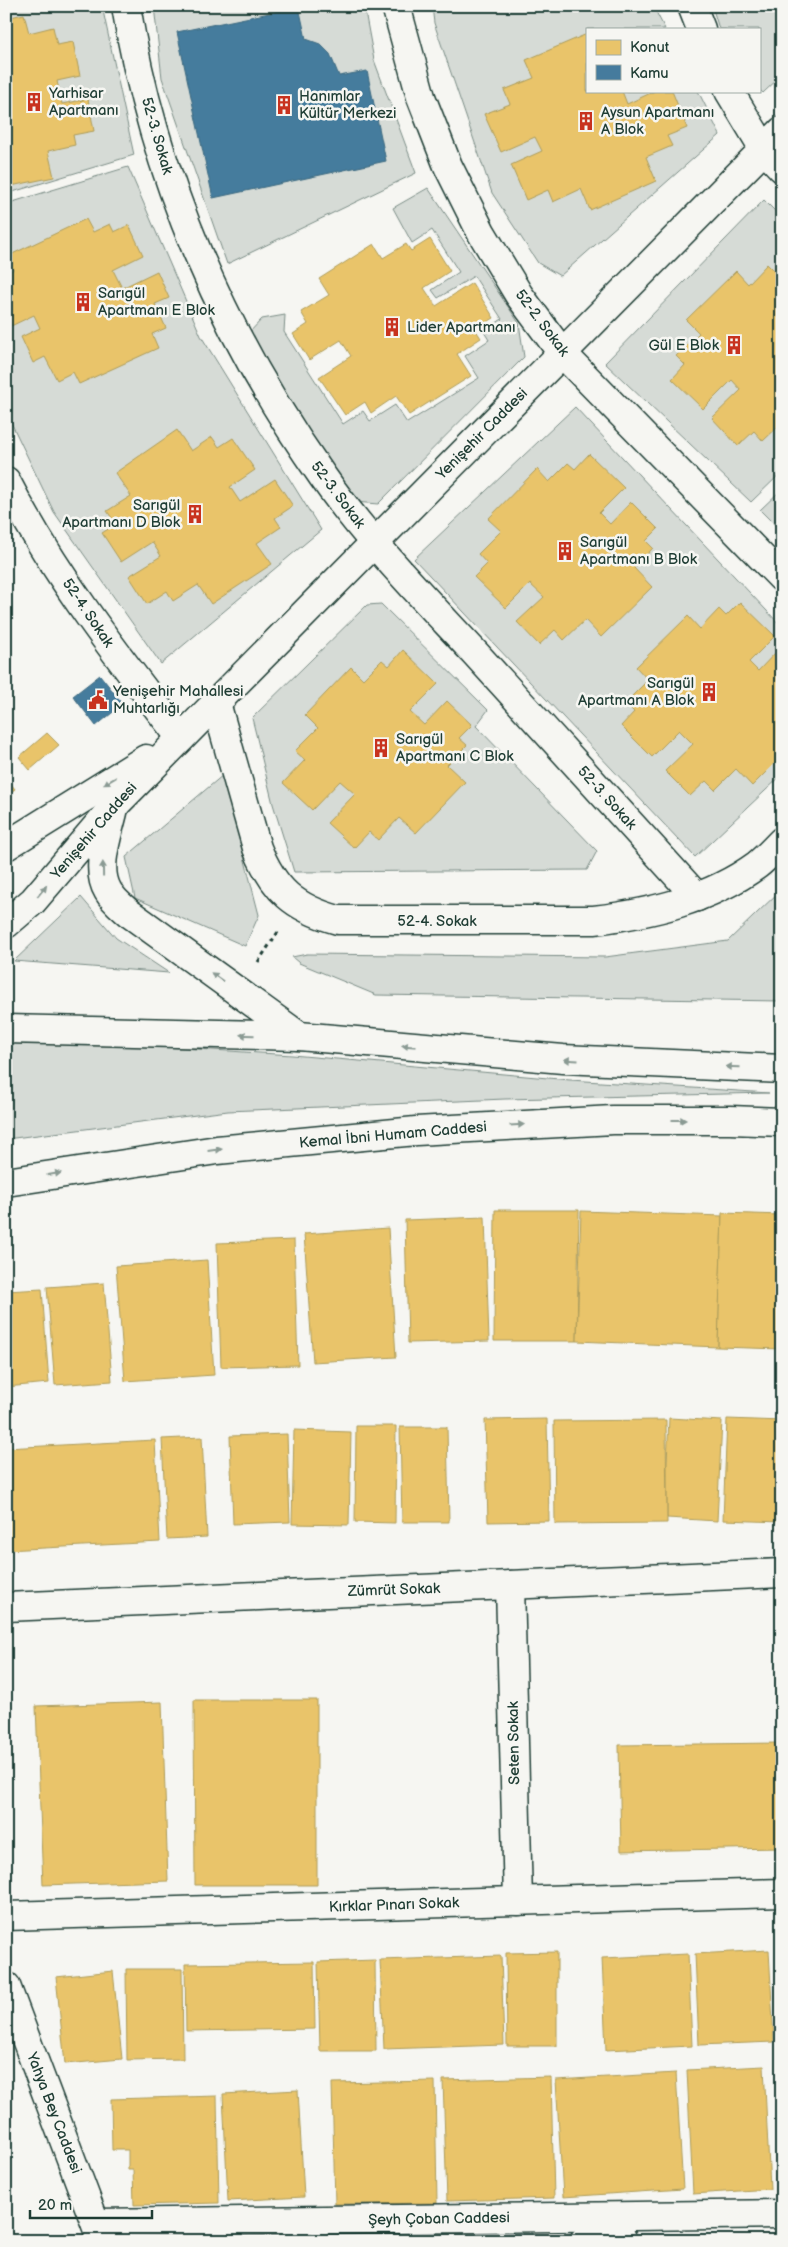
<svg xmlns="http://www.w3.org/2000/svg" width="788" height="2247" font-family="'Balsamiq Sans',sans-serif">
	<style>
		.green { fill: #d6dbd6; stroke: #7a8c85 }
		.homes { fill: #e9c46a; stroke: #ac9c5a }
		.public { fill: #457b9d; stroke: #3a687e }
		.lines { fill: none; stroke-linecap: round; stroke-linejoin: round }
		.minor-casing { stroke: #1f3d34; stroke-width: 31 }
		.tertiary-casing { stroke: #1f3d34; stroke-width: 31 }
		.primary-casing { stroke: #1f3d34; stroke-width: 31 }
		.path { stroke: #1f3d34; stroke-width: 3; stroke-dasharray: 4 4; stroke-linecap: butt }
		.minor { stroke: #f6f6f2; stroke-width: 28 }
		.tertiary { stroke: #f6f6f2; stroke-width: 28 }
		.primary { stroke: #f6f6f2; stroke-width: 28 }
		.oneway { fill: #8a9a93 }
		.labels { text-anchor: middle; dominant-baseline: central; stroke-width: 5; stroke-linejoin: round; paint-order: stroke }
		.poi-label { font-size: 15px; fill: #1f3d34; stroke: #f6f6f2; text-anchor: start }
		.street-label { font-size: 15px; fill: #1f3d34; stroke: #f6f6f2 }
	</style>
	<rect width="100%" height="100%" fill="#f6f6f2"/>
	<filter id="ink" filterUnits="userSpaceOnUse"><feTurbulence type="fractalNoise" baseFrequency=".02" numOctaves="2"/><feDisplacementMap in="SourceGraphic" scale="10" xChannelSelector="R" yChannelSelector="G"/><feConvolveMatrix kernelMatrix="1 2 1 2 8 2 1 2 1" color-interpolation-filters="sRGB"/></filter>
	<g filter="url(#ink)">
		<!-- green -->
		<g class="green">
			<polygon points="6,6 102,6 134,155 6,194"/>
			<polygon points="154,6 364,6 374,60 416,173 227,264 162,78"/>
			<polygon points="432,6 653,6 665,29 587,29 587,91 698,91 720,135 560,276 538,263 492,193 434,23"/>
			<polygon points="712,6 782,6 782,75 763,93 759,89 759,29 719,29"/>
			<polygon points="128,167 201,336 321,530 161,664 54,512 6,412 6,204"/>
			<polygon points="428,188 519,323 524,357 378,504 355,502 246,336 262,319 285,315 284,332 343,424 363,411 370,421 395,405 407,423 479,378 465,356 489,340 484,332 502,319 474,276 438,298 432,290 459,272 432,230 412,243 393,208"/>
			<polygon points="764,200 782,218 782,472 751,502 605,363"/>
			<polygon points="575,407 782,627 782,775 695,857 414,559"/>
			<polygon points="782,489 782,532 760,510"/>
			<polygon points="381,604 488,710 476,726 597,851 587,870 294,872 273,804 252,718 367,605"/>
			<polygon points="223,775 259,915 245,946 135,898 126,857"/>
			<polygon points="782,889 782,1001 376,995 299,963 292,957 307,954 605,957 728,941"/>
			<polygon points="81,897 116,938 169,973 14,961"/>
			<polygon points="6,1037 292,1055 570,1080 769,1093 505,1099 228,1111 6,1139"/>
		</g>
		<!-- homes -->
		<g class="homes">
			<polygon points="24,14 29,33 53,27 57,45 73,42 80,76 57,81 62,104 88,99 94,131 73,135 75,145 48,151 54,177 6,187 6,18"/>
			<polygon points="587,34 587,91 622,91 627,104 655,91 672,91 687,128 667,136 672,146 646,157 656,181 590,210 581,189 553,202 548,190 526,200 511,165 542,151 535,137 501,152 484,114 510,104 504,90 534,78 526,60"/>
			<polygon points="86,219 93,232 110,224 114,232 129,225 143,255 113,270 122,288 157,271 169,298 155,304 166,328 152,334 158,348 79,384 73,372 57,380 45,357 33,363 21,337 40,328 34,315 11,326 6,315 6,300 13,296 6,282 6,273 13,270 6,257"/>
			<polygon points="430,239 450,271 424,288 436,306 472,283 494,318 475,329 481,338 457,354 471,376 409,415 396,396 371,413 365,402 345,415 319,377 351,356 341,340 309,360 293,334 308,324 301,312 329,295 319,279 374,244 383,258 406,244 411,251"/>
			<polygon points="782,263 782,423 763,441 754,431 738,446 712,418 741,390 732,380 703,409 672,379 685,365 676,356 699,333 686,320 736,271 748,284 767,264 774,271"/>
			<polygon points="177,430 191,451 212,437 219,447 233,438 255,470 230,487 240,502 275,479 293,506 275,518 281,527 257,543 272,564 211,604 198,585 173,601 167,591 147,604 129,576 161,556 152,542 121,562 102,533 116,524 107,511 131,496 115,473"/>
			<polygon points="589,454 624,488 599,513 610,524 631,502 658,529 646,541 653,548 634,568 652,587 601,637 585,620 564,640 555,630 539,645 517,622 544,597 530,584 506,608 474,577 487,564 478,554 501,531 488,519 537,469 549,482 568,463 575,469"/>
			<polygon points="740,602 775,636 749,662 758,671 779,649 782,651 782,756 752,786 736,769 715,790 706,781 690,796 665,771 693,744 679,730 652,757 621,726 634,712 625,703 648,680 636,667 688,616 700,629 719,609 726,616"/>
			<polygon points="403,650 438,684 410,712 424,725 447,701 472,725 459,738 467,745 447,765 465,782 416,833 399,818 378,840 369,832 354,848 327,823 355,794 340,781 312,810 283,783 305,760 295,751 318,728 305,715 351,667 363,679 382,660 389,666"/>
			<polygon points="47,733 59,745 30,770 19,757"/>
			<polygon points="6,778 15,789 6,796"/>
			<polygon points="495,1210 579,1210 577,1341 494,1341"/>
			<polygon points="581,1211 722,1216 718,1347 577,1341"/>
			<polygon points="722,1213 782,1215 782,1349 718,1347"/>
			<polygon points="485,1217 489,1341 408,1343 405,1220"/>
			<polygon points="388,1228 396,1357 313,1362 304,1234"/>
			<polygon points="294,1240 298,1365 221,1367 217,1243"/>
			<polygon points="207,1260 214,1375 125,1381 116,1266"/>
			<polygon points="104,1283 112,1381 55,1385 47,1287"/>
			<polygon points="42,1289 49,1383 6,1387 6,1291"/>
			<polygon points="669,1418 722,1421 717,1521 667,1518 667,1463"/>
			<polygon points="547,1419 549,1521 488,1522 485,1420"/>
			<polygon points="727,1419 782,1421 782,1522 723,1520"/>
			<polygon points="666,1420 667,1523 555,1524 554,1421"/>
			<polygon points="356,1426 396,1426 395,1523 355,1522"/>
			<polygon points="400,1427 447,1427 449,1522 402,1522"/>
			<polygon points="294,1430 351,1432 349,1525 292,1524"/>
			<polygon points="287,1434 290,1522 233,1524 230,1436"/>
			<polygon points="202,1437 207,1537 167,1539 162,1439"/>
			<polygon points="155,1440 160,1542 6,1550 6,1448"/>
			<polygon points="194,1700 317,1700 317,1885 195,1885"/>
			<polygon points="162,1702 168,1881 43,1885 36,1706"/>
			<polygon points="779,1743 780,1848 621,1851 619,1745"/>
			<polygon points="769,1950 774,2042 699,2045 695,1954"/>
			<polygon points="557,1952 557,2046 507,2046 506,1953"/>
			<polygon points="688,1954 692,2046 606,2050 602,1958"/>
			<polygon points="501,1956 504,2045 384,2049 380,1960"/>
			<polygon points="375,1960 376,2051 320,2051 318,1962"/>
			<polygon points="314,1962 315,2029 186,2031 185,1964"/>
			<polygon points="126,1969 182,1969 183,2059 127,2060"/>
			<polygon points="113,1971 122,2059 65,2064 56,1977"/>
			<polygon points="764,2066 770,2189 693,2194 687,2070"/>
			<polygon points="676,2073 683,2189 563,2197 556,2080"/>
			<polygon points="551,2077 554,2198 447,2201 443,2080"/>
			<polygon points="435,2081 437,2203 335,2204 332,2083"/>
			<polygon points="298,2090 304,2197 228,2201 223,2094"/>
			<polygon points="217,2096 219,2203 134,2205 133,2170 128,2170 128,2150 112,2150 111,2099"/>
		</g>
		<!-- public -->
		<g class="public">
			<polygon points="299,7 306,39 320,44 330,54 339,76 367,71 386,161 213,198 177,32"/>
			<polygon points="100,675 123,704 96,726 73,696"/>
		</g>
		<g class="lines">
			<!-- minor casing -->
			<g class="minor-casing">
				<g id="minor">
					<path d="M 126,6 C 153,175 224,337 323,477 C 367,540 422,596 475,653 C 549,734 623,815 697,897"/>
					<polyline points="396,6 421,97 448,166 481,232 519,295 562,353 782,578"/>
					<polyline points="692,6 701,29"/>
					<polyline points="729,91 764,149 782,168"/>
					<path d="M 6,481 C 53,573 118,657 181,738"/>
					<path d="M 216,703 L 257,848 C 274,890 294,908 338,920 L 594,920 C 651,913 709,900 757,865 C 766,858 774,849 782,841"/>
					<path d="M 114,808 C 109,832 94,868 108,891 C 113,900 121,906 129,913 L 299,1036"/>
					<polyline points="6,846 146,759"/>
					<polyline points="6,924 33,901 115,805 782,131"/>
					<polyline points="510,1585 518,1901"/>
					<polyline points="6,1607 782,1573"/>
					<polyline points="6,1916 782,1893"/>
					<polyline points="96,2223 782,2214"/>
					<polyline points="584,2241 613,2217 623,2241"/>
				</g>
			</g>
			<!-- tertiary casing -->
			<g class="tertiary-casing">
				<polyline id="tertiary" points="6,1986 102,2241"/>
			</g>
			<!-- primary casing -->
			<g class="primary-casing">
				<g id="primary">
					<polyline points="6,1029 299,1036 563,1059 782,1069"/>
					<polyline points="6,1182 217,1150 416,1131 613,1120 730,1120 782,1122"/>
				</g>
			</g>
			<!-- path -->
			<polyline class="path" points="258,962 278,932"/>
			<!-- minor -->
			<use href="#minor" class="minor"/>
			<!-- tertiary -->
			<use href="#tertiary" class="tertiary"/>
			<!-- primary -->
			<use href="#primary" class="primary"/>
		</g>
		<!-- one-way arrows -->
		<defs><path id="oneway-solid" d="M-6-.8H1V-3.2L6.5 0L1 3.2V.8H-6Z" transform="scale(1.25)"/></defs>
		<g class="oneway">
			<use href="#oneway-solid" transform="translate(110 781) rotate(149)"/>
			<use href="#oneway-solid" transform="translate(103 869) rotate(-91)"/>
			<use href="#oneway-solid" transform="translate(42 891) rotate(-50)"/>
			<use href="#oneway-solid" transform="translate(217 977) rotate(-144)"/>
			<use href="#oneway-solid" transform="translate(247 1035) rotate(-178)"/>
			<use href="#oneway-solid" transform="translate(409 1046) rotate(-175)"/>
			<use href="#oneway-solid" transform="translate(571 1060) rotate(-177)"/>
			<use href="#oneway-solid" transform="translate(733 1067) rotate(-178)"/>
			<use href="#oneway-solid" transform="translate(679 1120)"/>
			<use href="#oneway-solid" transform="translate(517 1125) rotate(-3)"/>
			<use href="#oneway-solid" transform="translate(215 1150) rotate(-7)"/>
			<use href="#oneway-solid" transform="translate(54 1174) rotate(-9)"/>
		</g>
	</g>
	<!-- icons -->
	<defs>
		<g id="building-bare" transform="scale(1.5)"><path d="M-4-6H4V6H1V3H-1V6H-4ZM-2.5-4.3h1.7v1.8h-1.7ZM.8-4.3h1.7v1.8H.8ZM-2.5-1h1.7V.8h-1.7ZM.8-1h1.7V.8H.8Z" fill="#c8321e" stroke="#f6f6f2" stroke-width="2.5" paint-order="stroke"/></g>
		<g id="civic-bare" transform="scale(1.5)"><path d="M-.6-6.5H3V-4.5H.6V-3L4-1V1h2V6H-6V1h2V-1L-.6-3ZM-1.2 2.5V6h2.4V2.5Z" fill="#c8321e" stroke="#f6f6f2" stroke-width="2.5" paint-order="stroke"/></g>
	</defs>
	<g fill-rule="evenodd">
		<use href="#building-bare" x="34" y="102"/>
		<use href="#building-bare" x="284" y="105"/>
		<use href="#building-bare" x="586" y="121"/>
		<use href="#building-bare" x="83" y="302"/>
		<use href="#building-bare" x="392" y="327"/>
		<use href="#building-bare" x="734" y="345"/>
		<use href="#building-bare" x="195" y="514"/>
		<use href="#building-bare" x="565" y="551"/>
		<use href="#building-bare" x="709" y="692"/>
		<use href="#civic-bare" x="98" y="700"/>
		<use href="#building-bare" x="381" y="748"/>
	</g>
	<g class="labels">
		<!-- poi labels -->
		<g class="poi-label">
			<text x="49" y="93">Yarhisar<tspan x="49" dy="17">Apartmanı</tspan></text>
			<text x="299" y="96">Hanımlar<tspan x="299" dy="17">Kültür Merkezi</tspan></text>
			<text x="601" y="112">Aysun Apartmanı<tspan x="601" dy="17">A Blok</tspan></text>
			<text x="98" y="293">Sarıgül<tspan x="98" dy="17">Apartmanı E Blok</tspan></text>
			<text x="407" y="327">Lider Apartmanı</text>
			<text x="719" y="345" text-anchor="end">Gül E Blok</text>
			<text x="180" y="505" text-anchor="end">Sarıgül<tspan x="180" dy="17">Apartmanı D Blok</tspan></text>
			<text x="580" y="542">Sarıgül<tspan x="580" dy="17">Apartmanı B Blok</tspan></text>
			<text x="694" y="683" text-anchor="end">Sarıgül<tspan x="694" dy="17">Apartmanı A Blok</tspan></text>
			<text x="113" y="691">Yenişehir Mahallesi<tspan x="113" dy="17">Muhtarlığı</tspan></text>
			<text x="396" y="739">Sarıgül<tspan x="396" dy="17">Apartmanı C Blok</tspan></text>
		</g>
		<!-- street labels -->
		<g class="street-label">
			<text transform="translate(157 136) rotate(74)">52-3. Sokak</text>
			<text transform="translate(542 323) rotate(53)">52-2. Sokak</text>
			<text transform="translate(482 434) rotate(-45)">Yenişehir Caddesi</text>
			<text transform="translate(338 495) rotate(53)">52-3. Sokak</text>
			<text transform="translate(88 613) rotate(56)">52-4. Sokak</text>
			<text transform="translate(607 798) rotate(48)">52-3. Sokak</text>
			<text transform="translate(94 831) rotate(-49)">Yenişehir Caddesi</text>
			<text x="437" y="921">52-4. Sokak</text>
			<text transform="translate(393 1135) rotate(-5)">Kemal İbni Humam Caddesi</text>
			<text transform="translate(394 1590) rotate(-2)">Zümrüt Sokak</text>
			<text transform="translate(514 1743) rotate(-91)">Seten Sokak</text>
			<text transform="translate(394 1905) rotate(-2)">Kırklar Pınarı Sokak</text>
			<text transform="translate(54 2113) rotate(69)">Yahya Bey Caddesi</text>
			<text transform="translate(439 2219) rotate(-1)">Şeyh Çoban Caddesi</text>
		</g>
	</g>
	<!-- margin -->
	<rect width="788" height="2247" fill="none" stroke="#f6f6f2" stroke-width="25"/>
	<rect x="12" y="12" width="763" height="2222" fill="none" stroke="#1f3d34" stroke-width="2" filter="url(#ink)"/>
	<!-- legend -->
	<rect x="586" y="28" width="175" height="65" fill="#f6f6f2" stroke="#a0aca6"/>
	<rect x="596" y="40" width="25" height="15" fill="#e9c46a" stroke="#a0aca6"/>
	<text x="630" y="52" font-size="15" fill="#1f3d34">Konut</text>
	<rect x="596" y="65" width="25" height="15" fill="#457b9d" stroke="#a0aca6"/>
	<text x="630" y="78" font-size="15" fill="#1f3d34">Kamu</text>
	<!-- scale -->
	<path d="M30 2210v8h122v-8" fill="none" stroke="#1f3d34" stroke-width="2.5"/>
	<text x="38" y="2210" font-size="15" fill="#1f3d34" stroke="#f6f6f2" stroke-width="4" paint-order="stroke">20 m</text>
</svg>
